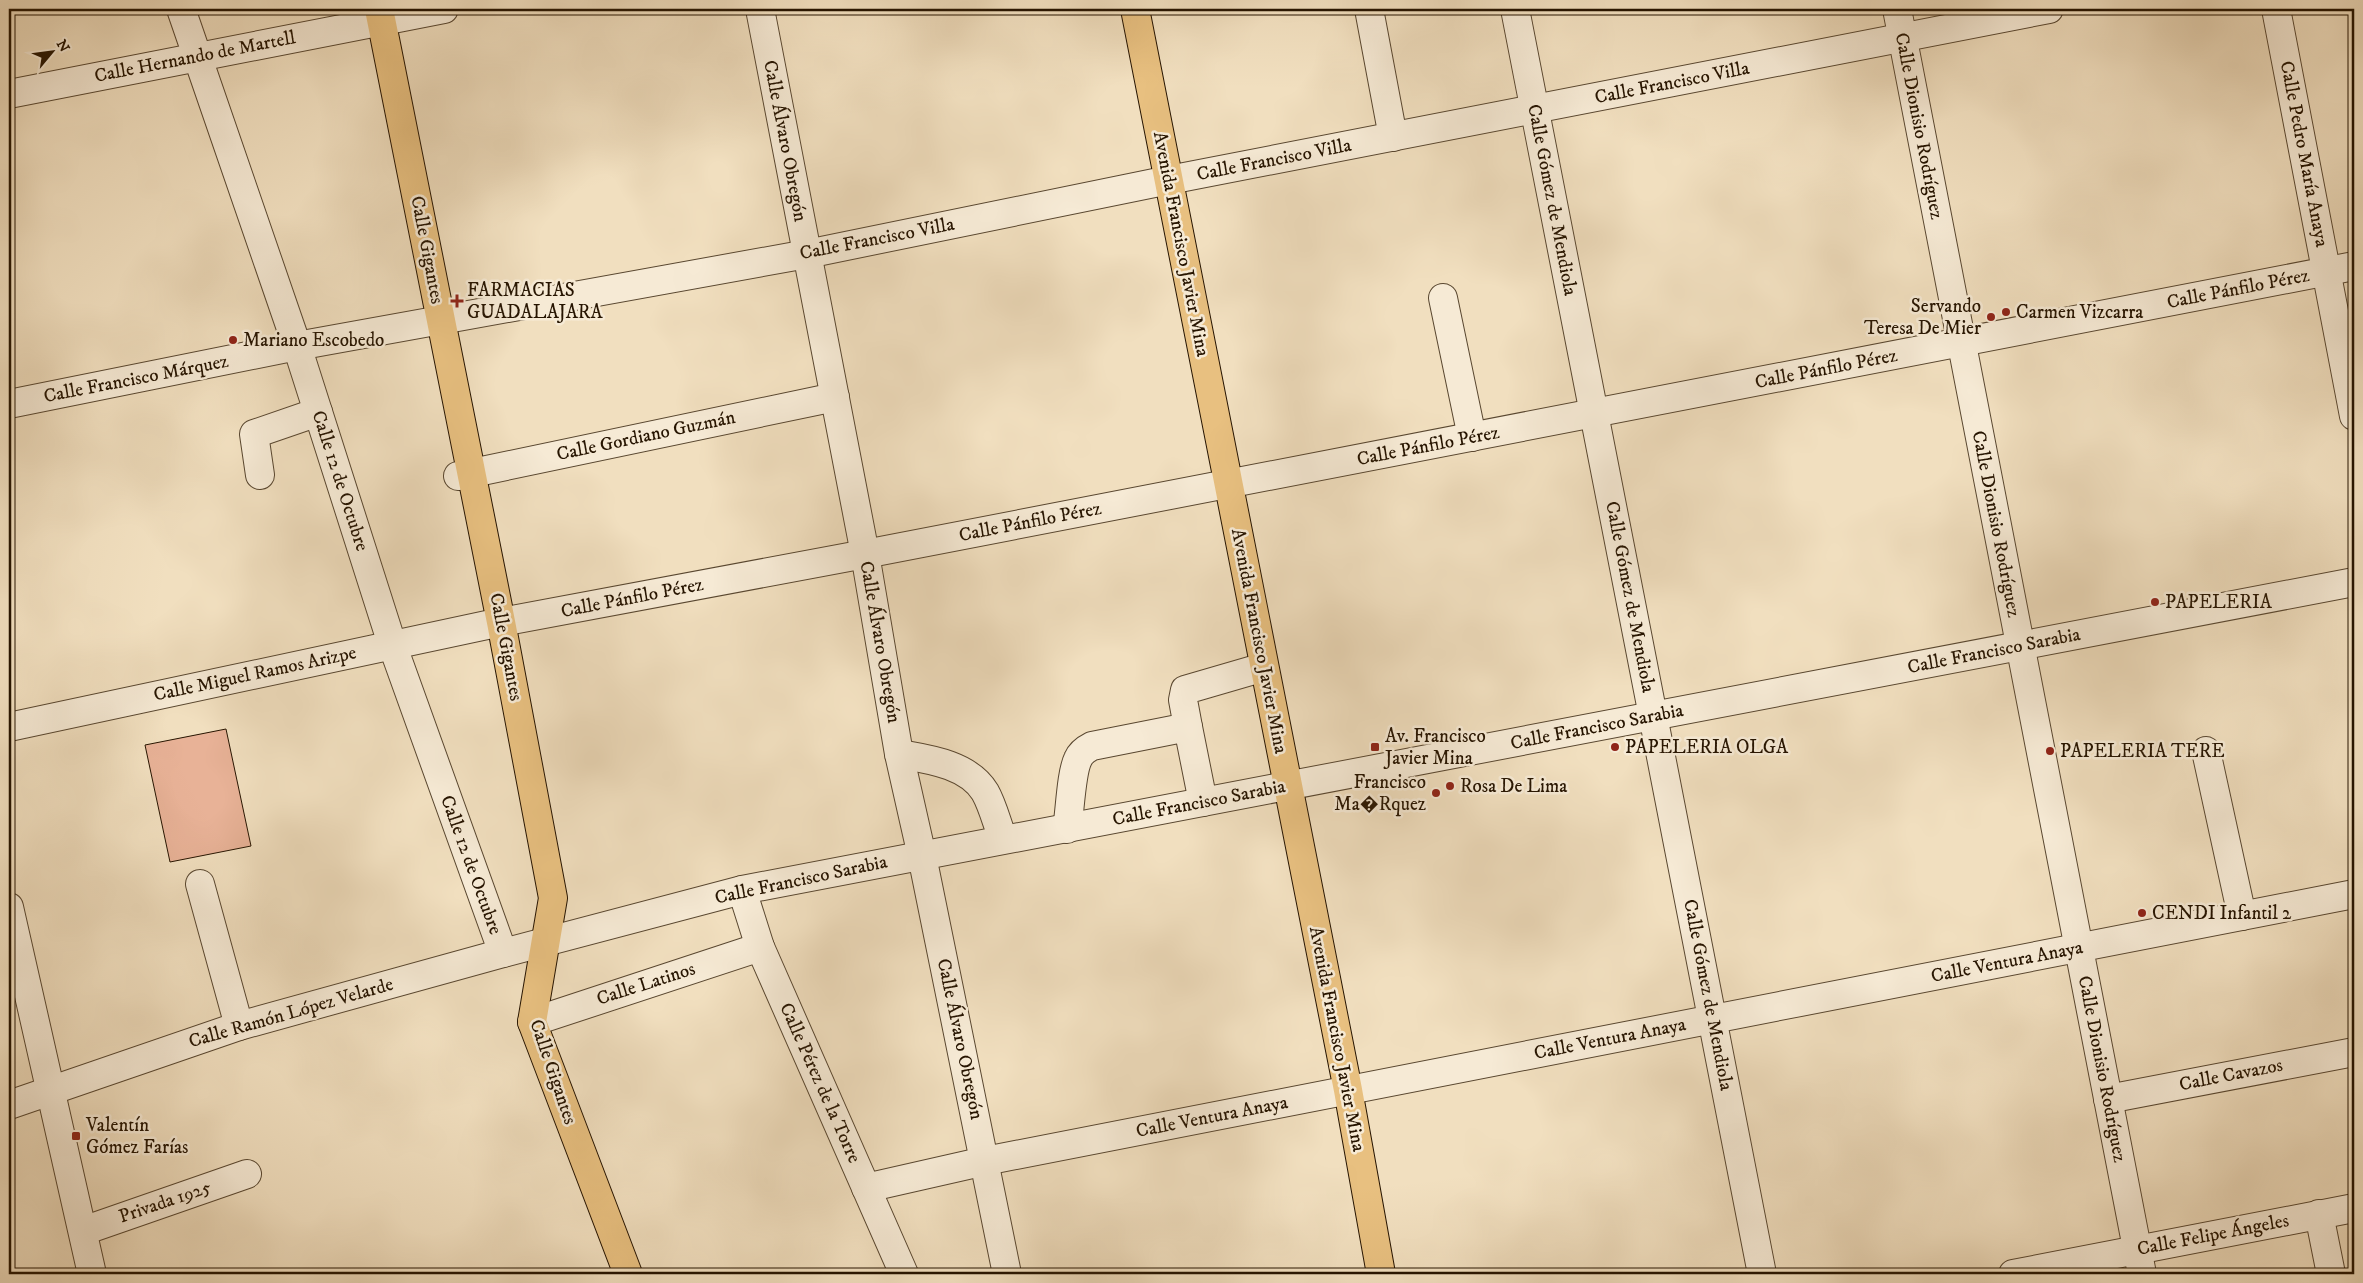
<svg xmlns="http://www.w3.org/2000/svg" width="2363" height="1283" font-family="'IM FELL DW Pica',serif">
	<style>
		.building { fill: #e8b297; stroke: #261400 }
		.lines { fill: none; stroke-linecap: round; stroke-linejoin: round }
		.minor-casing { stroke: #594730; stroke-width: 30 }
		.major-casing { stroke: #261400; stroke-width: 30 }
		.minor { stroke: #f6ead5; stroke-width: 28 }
		.major { stroke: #e8c080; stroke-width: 28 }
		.poi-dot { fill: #8f2418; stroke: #f6ead5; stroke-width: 2 }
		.labels { text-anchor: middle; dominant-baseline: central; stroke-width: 5; stroke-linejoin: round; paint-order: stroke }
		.street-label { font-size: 19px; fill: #261400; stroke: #f6ead5 }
		.poi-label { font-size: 19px; fill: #261400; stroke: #f6ead5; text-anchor: start }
	</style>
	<rect width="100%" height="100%" fill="#f1dfbf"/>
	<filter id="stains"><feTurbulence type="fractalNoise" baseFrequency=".004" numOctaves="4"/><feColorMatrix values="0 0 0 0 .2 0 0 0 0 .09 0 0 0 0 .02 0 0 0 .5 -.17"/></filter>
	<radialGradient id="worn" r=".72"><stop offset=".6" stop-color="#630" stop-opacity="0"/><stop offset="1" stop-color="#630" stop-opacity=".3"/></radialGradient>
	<!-- building -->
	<polygon class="building" points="226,729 251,846 170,862 145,745"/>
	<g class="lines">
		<!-- minor casing -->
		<g class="minor-casing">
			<g id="minor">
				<polyline points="181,9 297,346 392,644 503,953"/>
				<polyline points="760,9 865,554 899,754 922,856 1007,1274"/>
				<polyline points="1369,9 1393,137"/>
				<polyline points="1515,9 1762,1274"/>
				<polyline points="1897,9 2142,1274"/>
				<polyline points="2276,9 2354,416"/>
				<polyline points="9,94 444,9"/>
				<polyline points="1443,298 1472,437"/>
				<polyline points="9,404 297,346 807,254 1169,180 2049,9"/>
				<polyline points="260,475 254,434 318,412"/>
				<polyline points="458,476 835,397"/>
				<polyline points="9,727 501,622 865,554 2354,266"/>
				<polyline points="1188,727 1203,802"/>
				<polyline points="2206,751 2242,916"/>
				<path d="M 899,754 C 927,759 968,764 985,792 C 993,806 997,824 1003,839"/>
				<path d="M 1067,829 C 1070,812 1071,773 1078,759 C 1081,752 1086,749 1092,746 L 1188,727 L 1183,700 L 1185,690 L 1264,667"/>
				<polyline points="200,884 239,1026"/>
				<polyline points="742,890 760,947 904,1274"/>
				<polyline points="9,907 92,1274"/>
				<polyline points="532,1022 760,947"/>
				<polyline points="2108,1099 2354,1052"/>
				<polyline points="9,1105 239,1026 503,953 742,890 2354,582"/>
				<polyline points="866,1188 985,1161 2354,894"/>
				<polyline points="2319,1214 2331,1274"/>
				<polyline points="83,1231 247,1174"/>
				<polyline points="2013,1274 2354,1208"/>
			</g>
		</g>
		<!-- major casing -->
		<g class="major-casing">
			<g id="major">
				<polyline points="379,9 501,622 553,898 532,1022 628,1274"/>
				<polyline points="1135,9 1348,1090 1381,1274"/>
			</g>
		</g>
		<!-- minor -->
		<use href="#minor" class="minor"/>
		<!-- major -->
		<use href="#major" class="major"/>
	</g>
	<!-- markers -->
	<g class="poi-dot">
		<path d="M454.5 293.5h5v5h5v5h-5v5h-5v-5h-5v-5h5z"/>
		<circle cx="2006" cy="312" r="5"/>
		<circle cx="1991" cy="317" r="5"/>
		<circle cx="233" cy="340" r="5"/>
		<circle cx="2155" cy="602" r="5"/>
		<rect x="1370" y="742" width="10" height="10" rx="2.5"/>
		<circle cx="1615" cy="747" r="5"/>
		<circle cx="2050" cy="751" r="5"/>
		<circle cx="1450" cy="786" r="5"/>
		<circle cx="1436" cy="793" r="5"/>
		<circle cx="2142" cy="913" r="5"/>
		<rect x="71" y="1131" width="10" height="10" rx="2.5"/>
	</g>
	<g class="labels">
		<!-- street labels -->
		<g class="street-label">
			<text transform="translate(195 57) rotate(-11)">Calle Hernando de Martell</text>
			<text transform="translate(1672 83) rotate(-11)">Calle Francisco Villa</text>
			<text transform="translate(1919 126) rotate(79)">Calle Dionisio Rodríguez</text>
			<text transform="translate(785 141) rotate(79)">Calle Álvaro Obregón</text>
			<text transform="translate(2304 154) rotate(79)">Calle Pedro María Anaya</text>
			<text transform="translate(1274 160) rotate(-11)">Calle Francisco Villa</text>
			<text transform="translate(1552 200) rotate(79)">Calle Gómez de Mendiola</text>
			<text transform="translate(877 239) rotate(-11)">Calle Francisco Villa</text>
			<text transform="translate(1181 244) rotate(79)">Avenida Francisco Javier Mina</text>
			<text transform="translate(427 250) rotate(79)">Calle Gigantes</text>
			<text transform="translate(2238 289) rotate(-11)">Calle Pánfilo Pérez</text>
			<text transform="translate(1826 369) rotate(-11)">Calle Pánfilo Pérez</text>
			<text transform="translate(136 379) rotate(-11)">Calle Francisco Márquez</text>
			<text transform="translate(646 436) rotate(-12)">Calle Gordiano Guzmán</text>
			<text transform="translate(1428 446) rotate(-11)">Calle Pánfilo Pérez</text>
			<text transform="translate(340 481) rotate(72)">Calle 12 de Octubre</text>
			<text transform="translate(1030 522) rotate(-11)">Calle Pánfilo Pérez</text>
			<text transform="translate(1996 524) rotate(79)">Calle Dionisio Rodríguez</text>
			<text transform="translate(1630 597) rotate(79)">Calle Gómez de Mendiola</text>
			<text transform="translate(632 598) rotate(-11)">Calle Pánfilo Pérez</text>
			<text transform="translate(1259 641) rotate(79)">Avenida Francisco Javier Mina</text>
			<text transform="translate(880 642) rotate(80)">Calle Álvaro Obregón</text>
			<text transform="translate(506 647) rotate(79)">Calle Gigantes</text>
			<text transform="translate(1994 651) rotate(-11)">Calle Francisco Sarabia</text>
			<text transform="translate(255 674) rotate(-12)">Calle Miguel Ramos Arizpe</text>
			<text transform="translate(1597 727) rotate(-11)">Calle Francisco Sarabia</text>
			<text transform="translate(1199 803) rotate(-11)">Calle Francisco Sarabia</text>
			<text transform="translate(471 865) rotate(70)">Calle 12 de Octubre</text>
			<text transform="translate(801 880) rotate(-12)">Calle Francisco Sarabia</text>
			<text transform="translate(2007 962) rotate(-11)">Calle Ventura Anaya</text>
			<text transform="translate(646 984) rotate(-18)">Calle Latinos</text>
			<text transform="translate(1708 995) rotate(79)">Calle Gómez de Mendiola</text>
			<text transform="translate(291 1013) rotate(-16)">Calle Ramón López Velarde</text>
			<text transform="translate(960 1039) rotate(78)">Calle Álvaro Obregón</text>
			<text transform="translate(1337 1039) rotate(79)">Avenida Francisco Javier Mina</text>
			<text transform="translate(1610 1039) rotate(-11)">Calle Ventura Anaya</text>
			<text transform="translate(2102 1069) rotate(79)">Calle Dionisio Rodríguez</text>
			<text transform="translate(553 1072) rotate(71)">Calle Gigantes</text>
			<text transform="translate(2231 1075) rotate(-11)">Calle Cavazos</text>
			<text transform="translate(820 1083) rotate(66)">Calle Pérez de la Torre</text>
			<text transform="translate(1212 1117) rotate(-11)">Calle Ventura Anaya</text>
			<text transform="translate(165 1202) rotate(-19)">Privada 1925</text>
			<text transform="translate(2213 1235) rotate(-11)">Calle Felipe Ángeles</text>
		</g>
		<!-- poi labels -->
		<g class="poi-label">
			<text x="467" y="290">FARMACIAS<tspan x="467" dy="22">GUADALAJARA</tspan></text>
			<text x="1981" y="306" text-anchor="end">Servando<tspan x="1981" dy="22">Teresa De Mier</tspan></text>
			<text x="2016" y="312">Carmen Vizcarra</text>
			<text x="243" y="340">Mariano Escobedo</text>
			<text x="2165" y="602">PAPELERIA</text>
			<text x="1385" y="736">Av. Francisco<tspan x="1385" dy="22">Javier Mina</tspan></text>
			<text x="1625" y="747">PAPELERIA OLGA</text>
			<text x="2060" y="751">PAPELERIA TERE</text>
			<text x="1426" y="782" text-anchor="end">Francisco<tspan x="1426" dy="22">Ma�Rquez</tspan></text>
			<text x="1460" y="786">Rosa De Lima</text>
			<text x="2152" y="913">CENDI Infantil 2</text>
			<text x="86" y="1125">Valentín<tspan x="86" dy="22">Gómez Farías</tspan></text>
		</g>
	</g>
	<!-- margin -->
	<rect width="2363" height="1283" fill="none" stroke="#f1dfbf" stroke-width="30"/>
	<rect x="10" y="10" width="2343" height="1263" fill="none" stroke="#261400" stroke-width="2.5"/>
	<rect x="15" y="15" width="2333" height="1253" fill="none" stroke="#261400"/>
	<!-- north arrow -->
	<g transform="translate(52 52) rotate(61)" stroke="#f6ead5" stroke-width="4" paint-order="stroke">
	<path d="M0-4L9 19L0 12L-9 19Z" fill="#261400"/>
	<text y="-8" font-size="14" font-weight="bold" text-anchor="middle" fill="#261400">N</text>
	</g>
	<rect width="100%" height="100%" filter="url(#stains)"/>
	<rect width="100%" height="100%" fill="url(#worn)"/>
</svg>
